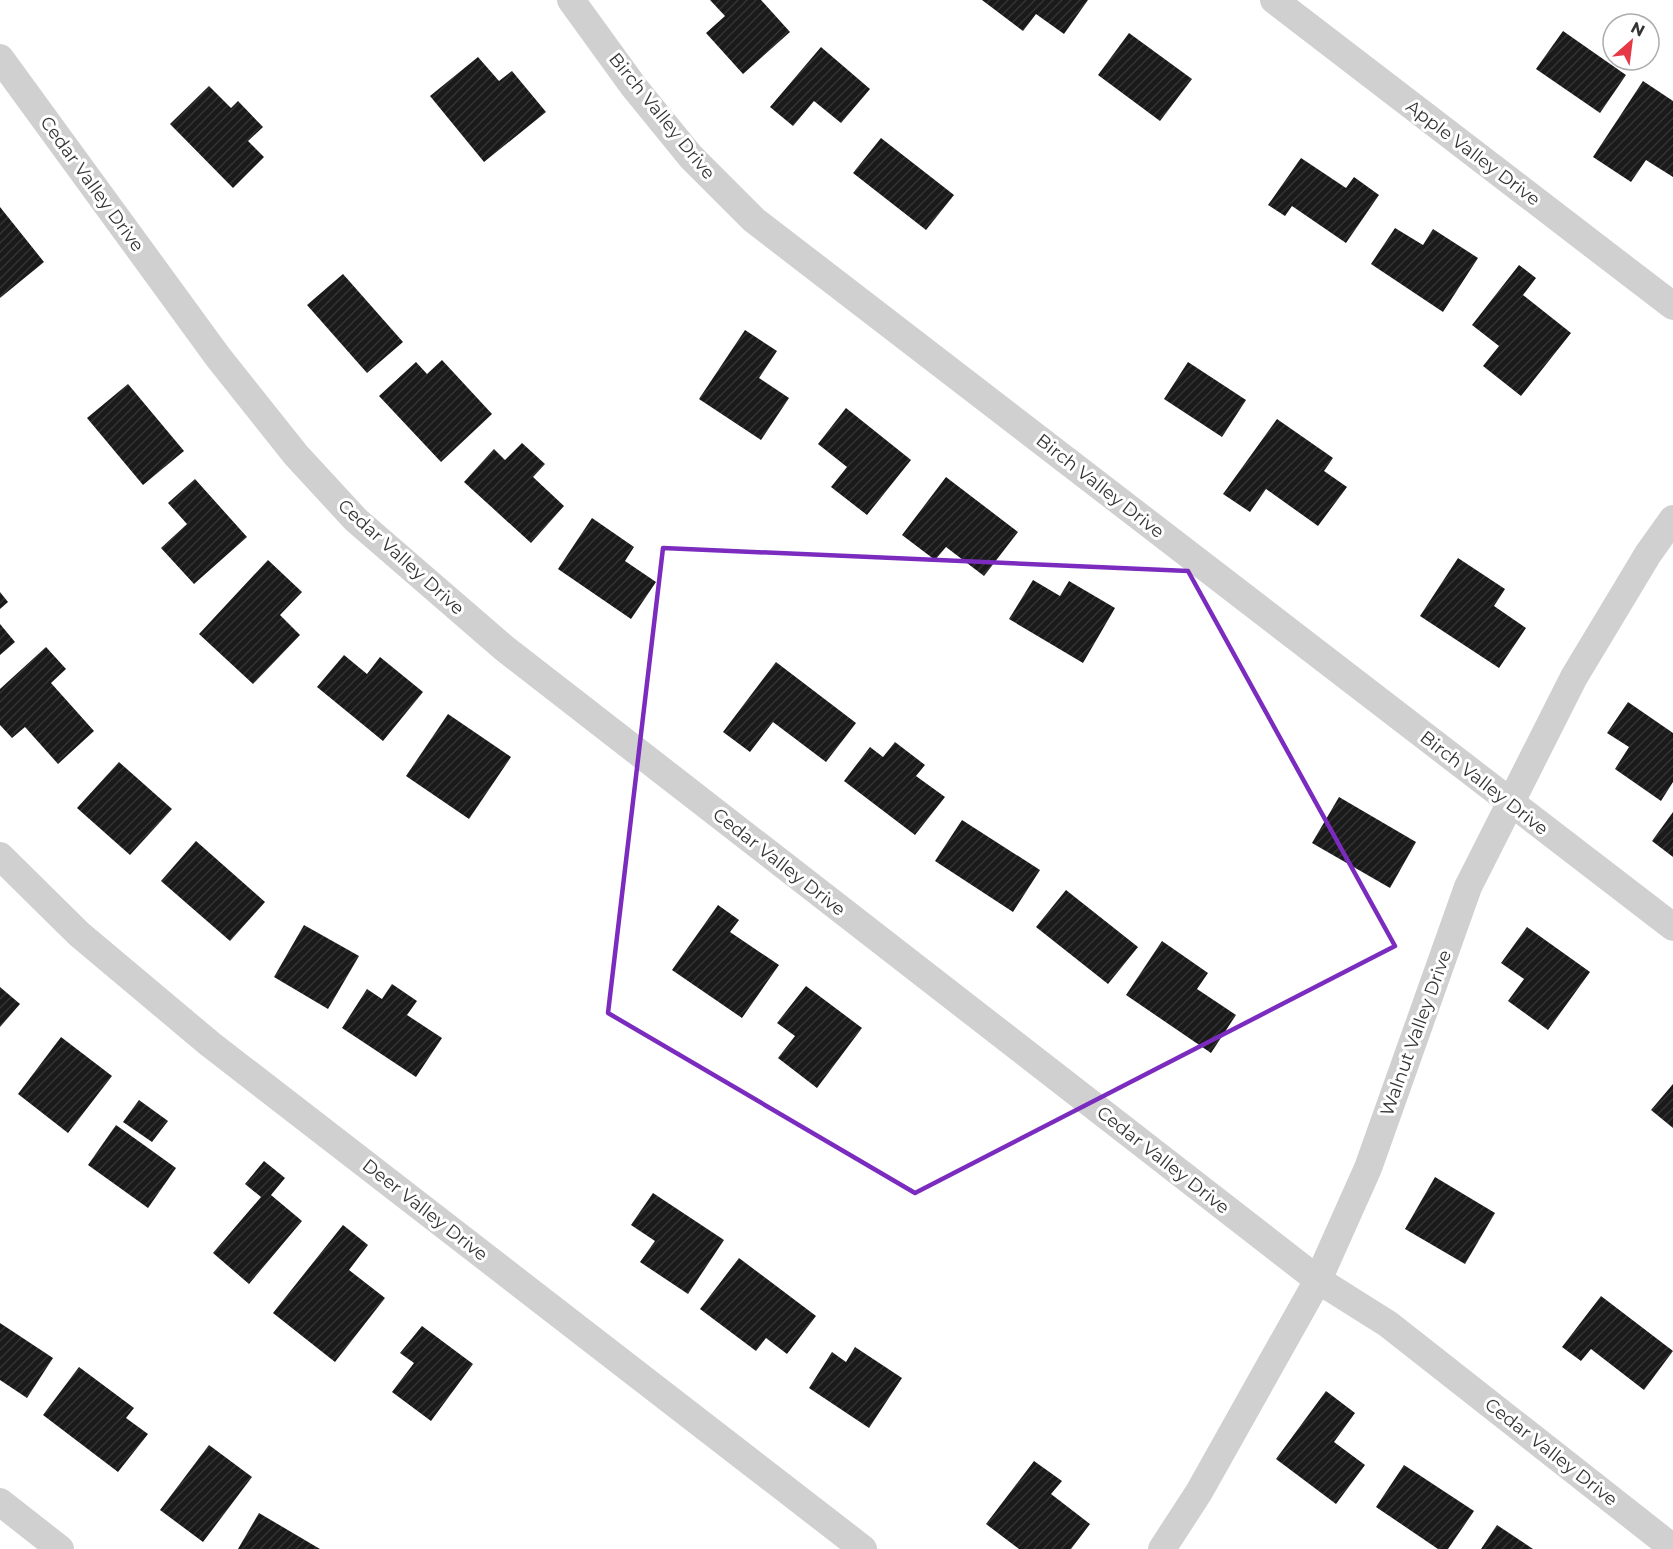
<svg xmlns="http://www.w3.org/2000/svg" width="1673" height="1549" font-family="Montserrat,sans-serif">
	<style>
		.building { fill: url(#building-hatch) }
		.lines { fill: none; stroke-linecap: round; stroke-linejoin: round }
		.street { stroke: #d0d0d0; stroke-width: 28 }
		.marked { fill: none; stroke: #7b2cbf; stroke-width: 4.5; stroke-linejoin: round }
		.labels { text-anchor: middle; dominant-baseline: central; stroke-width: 6; stroke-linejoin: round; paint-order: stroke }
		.street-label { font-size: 18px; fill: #333; stroke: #fff }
	</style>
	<defs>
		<pattern id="building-hatch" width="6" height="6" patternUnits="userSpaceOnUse" patternTransform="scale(1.5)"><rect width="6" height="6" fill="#1a1a1a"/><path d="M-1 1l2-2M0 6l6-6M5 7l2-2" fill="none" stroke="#333"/></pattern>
	</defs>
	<rect width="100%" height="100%" fill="#fff"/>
	<!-- building -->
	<g class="building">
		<polygon points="710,0 761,0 790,32 743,74 706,33 725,16"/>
		<polygon points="982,0 1088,0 1064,34 1036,14 1023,31"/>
		<polygon points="1563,31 1626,75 1600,113 1536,69"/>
		<polygon points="1129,33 1192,79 1160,121 1098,75"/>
		<polygon points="821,47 870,89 841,123 814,101 793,126 770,107"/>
		<polygon points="478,57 499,81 512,71 546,112 484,162 430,96"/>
		<polygon points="1643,81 1673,101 1673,177 1646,160 1631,182 1593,157"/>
		<polygon points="209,86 231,108 238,101 263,127 248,141 264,157 233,188 170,124"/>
		<polygon points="881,138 954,195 926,230 853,173"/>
		<polygon points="1301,158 1346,188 1354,177 1379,195 1346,243 1292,206 1285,216 1268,205"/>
		<polygon points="0,207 44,262 0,298"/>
		<polygon points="1395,228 1423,245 1433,229 1478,258 1443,312 1371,264"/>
		<polygon points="1519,265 1536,278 1523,295 1571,333 1521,396 1483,366 1499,346 1472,325"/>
		<polygon points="343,274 403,342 367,373 307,305"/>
		<polygon points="745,330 777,351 759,378 789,398 761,440 699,399"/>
		<polygon points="442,360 492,414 441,462 379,396 416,362 427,374"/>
		<polygon points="1188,362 1246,400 1222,437 1164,399"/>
		<polygon points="128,384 184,451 143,485 87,418"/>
		<polygon points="846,408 911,460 867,515 831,487 847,467 818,444"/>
		<polygon points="1277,419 1333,458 1324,471 1347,487 1318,526 1266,489 1250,512 1223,494"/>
		<polygon points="522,443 545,464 533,477 564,506 531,543 464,482 494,449 505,460"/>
		<polygon points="946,477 1018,532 984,576 946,547 935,560 902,535"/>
		<polygon points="195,479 247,537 194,584 161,548 187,524 168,503"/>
		<polygon points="592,518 634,547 625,561 656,582 631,619 558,569"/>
		<polygon points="1458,558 1505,589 1494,606 1526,628 1499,668 1420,616"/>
		<polygon points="268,560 302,592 280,615 300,635 253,684 199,634"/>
		<polygon points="1033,580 1060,596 1069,581 1115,608 1083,663 1009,619"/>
		<polygon points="0,592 8,602 0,609"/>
		<polygon points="0,624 15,642 0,655"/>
		<polygon points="46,647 66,669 51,683 94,731 58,764 25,727 12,738 0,725 0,689"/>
		<polygon points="344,655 367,674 380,657 423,692 383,741 317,687"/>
		<polygon points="776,662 856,723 826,762 773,722 750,752 723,732"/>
		<polygon points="1628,702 1673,733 1673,782 1661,801 1615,769 1629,747 1607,733"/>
		<polygon points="448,714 511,757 469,819 406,776"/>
		<polygon points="895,742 925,765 916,776 945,797 915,835 844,781 870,747 883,757"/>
		<polygon points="119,762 172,809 130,855 77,808"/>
		<polygon points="1339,797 1416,842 1390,888 1312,843"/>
		<polygon points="1673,812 1673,857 1652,841"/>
		<polygon points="962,820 1040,870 1013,912 935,861"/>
		<polygon points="196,841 265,902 230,941 161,881"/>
		<polygon points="1066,890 1138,947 1108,984 1036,927"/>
		<polygon points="718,905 739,920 730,932 779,965 742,1018 672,970"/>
		<polygon points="304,925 359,956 328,1009 274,977"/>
		<polygon points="1527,927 1590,972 1548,1030 1508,1001 1524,979 1501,963"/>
		<polygon points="1162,941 1208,973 1197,989 1236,1015 1211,1053 1126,995"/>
		<polygon points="392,984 417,1001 407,1015 442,1038 416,1077 342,1028 367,989 382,999"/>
		<polygon points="806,986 862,1028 817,1088 778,1058 795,1036 777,1023"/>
		<polygon points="0,987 20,1004 0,1027"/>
		<polygon points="61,1037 112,1076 68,1133 18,1094"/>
		<polygon points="1673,1084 1673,1128 1651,1110"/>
		<polygon points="139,1100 168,1121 152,1142 123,1122"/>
		<polygon points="116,1125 176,1168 148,1208 88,1165"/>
		<polygon points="264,1161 285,1178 271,1195 302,1221 249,1284 213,1253 261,1197 245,1184"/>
		<polygon points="1435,1177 1495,1213 1465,1264 1405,1229"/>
		<polygon points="653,1193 724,1240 688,1294 640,1262 655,1241 631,1225"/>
		<polygon points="343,1225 368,1245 349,1270 385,1298 335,1362 273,1313"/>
		<polygon points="739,1258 816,1316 787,1354 766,1338 756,1351 700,1309"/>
		<polygon points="1601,1296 1673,1351 1644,1390 1591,1349 1581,1361 1562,1347"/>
		<polygon points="0,1323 53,1358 27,1398 0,1380"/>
		<polygon points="422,1326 473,1364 431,1421 392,1392 414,1363 400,1353"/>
		<polygon points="855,1347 902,1378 869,1428 809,1388 832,1352 846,1362"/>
		<polygon points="79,1367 134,1408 126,1418 148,1434 118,1472 43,1415"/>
		<polygon points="1326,1391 1355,1413 1334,1442 1365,1465 1336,1504 1276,1459"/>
		<polygon points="209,1445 252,1477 203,1542 160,1510"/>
		<polygon points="1034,1461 1062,1481 1051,1494 1090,1524 1071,1549 1019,1549 986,1524"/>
		<polygon points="1404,1465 1474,1511 1448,1549 1438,1549 1376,1507"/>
		<polygon points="259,1513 320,1549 238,1549"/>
		<polygon points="1497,1525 1533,1549 1481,1549"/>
	</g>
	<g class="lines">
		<!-- street -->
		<g class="street">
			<polyline points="571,0 634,87 691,157 754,220 1673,927"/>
			<polyline points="1274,0 1673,306"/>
			<polyline points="0,58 218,357 296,455 356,520 504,648 1318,1280 1388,1324 1673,1548"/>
			<polyline points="0,856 79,934 210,1044 863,1549"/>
			<polyline points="0,1502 60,1549"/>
			<polyline points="1162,1549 1199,1492 1318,1280 1368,1168 1468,887 1574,677 1648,554 1673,519"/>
		</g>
	</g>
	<!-- marked area -->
	<path class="marked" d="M 663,548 L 1188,571 L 1395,946 L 915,1193 L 608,1013 Z"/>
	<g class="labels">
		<!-- street labels -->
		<g class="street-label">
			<text transform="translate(662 116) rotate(51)">Birch Valley Drive</text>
			<text transform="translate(1473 153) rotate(37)">Apple Valley Drive</text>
			<text transform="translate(92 184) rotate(54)">Cedar Valley Drive</text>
			<text transform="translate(1100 486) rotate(38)">Birch Valley Drive</text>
			<text transform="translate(401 557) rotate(42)">Cedar Valley Drive</text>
			<text transform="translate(1484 783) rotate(38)">Birch Valley Drive</text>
			<text transform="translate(779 862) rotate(38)">Cedar Valley Drive</text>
			<text transform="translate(1416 1033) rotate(-70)">Walnut Valley Drive</text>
			<text transform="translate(1163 1160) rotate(38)">Cedar Valley Drive</text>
			<text transform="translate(425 1210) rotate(38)">Deer Valley Drive</text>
			<text transform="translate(1551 1452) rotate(38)">Cedar Valley Drive</text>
		</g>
	</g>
	<!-- north arrow -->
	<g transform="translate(1631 42) rotate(28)"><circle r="28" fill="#ffffff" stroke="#adadad" stroke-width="1.5"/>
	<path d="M0-4.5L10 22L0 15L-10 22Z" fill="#e63946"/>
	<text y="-9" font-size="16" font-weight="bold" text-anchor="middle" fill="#333333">N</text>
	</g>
</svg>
